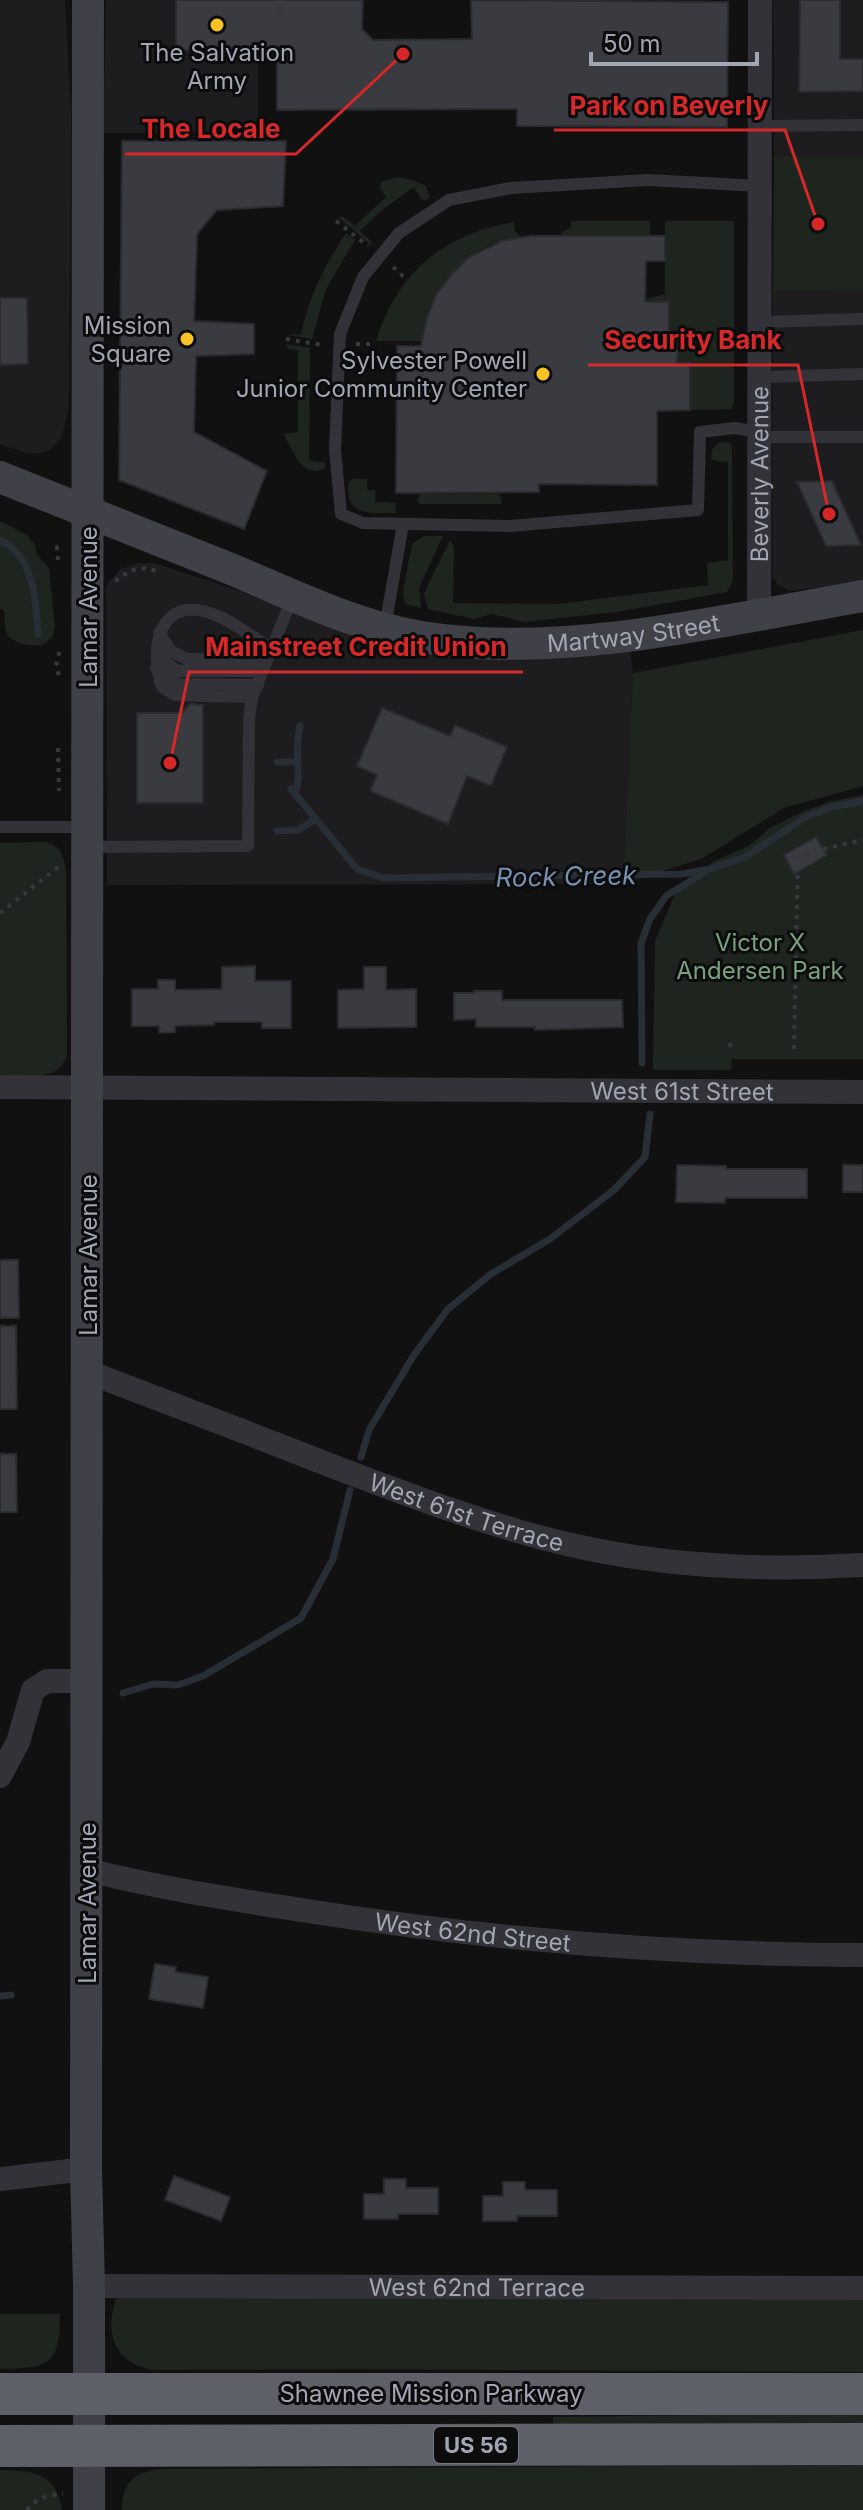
<svg xmlns="http://www.w3.org/2000/svg" width="863" height="2510" font-family="Inter,sans-serif">
	<style>
		.built { fill: #1d1d1f }
		.green { fill: #1d251e }
		.lines { fill: none; stroke-linecap: round; stroke-linejoin: round }
		.stream { stroke: #272e36; stroke-width: 7 }
		.building { fill: #3a3b40; stroke: #2b2b2f; stroke-width: 2 }
		.path { stroke: #38393f; stroke-width: 4; stroke-dasharray: 4 6; stroke-linecap: butt }
		.lane { stroke: #323238; stroke-width: 12 }
		.street { stroke: #323238; stroke-width: 24 }
		.secondary { stroke: #404148; stroke-width: 32 }
		.highway { stroke: #5e6069; stroke-width: 42 }
		.poi-dot { fill: #f8c323; stroke: #0c0c0d; stroke-width: 3 }
		.labels { text-anchor: middle; dominant-baseline: central; stroke-width: 6; stroke-linejoin: round; paint-order: stroke }
		.shield { fill: #0c0c0d; stroke: #747882; stroke-width: 2 }
		.shield-label { font-size: 22px; font-weight: bold; fill: #a1a6b4 }
		.poi-label { font-size: 24px; fill: #a1a6b4; stroke: #0c0c0d; text-anchor: end }
		.street-label { font-size: 24px; fill: #a1a6b4; stroke: #0c0c0d }
		.park-label { font-size: 24px; fill: #77a07d; stroke: #0c0c0d }
		.water-label { font-size: 26px; font-style: italic; fill: #7690b1; stroke: #0c0c0d }
		.leader { fill: none; stroke: #d62828; stroke-width: 3 }
		.callout-dot { fill: #d62828; stroke: #0c0c0d; stroke-width: 3 }
		.callout-label { font-size: 26px; text-anchor: middle; font-weight: bold; fill: #d62828; stroke: #0c0c0d; stroke-width: 6; stroke-linejoin: round; paint-order: stroke }
	</style>
	<rect width="100%" height="100%" fill="#111112"/>
	<!-- built -->
	<g class="built">
		<polygon points="0,0 65,0 71,113 69,406 62,437 50,450 39,454 26,453 0,444"/>
		<polygon points="106,0 258,0 258,133 103,133"/>
		<polygon points="773,0 863,0 863,157 774,157"/>
		<polygon points="773,291 863,292 863,581 790,591 778,585 772,576"/>
		<polygon points="138,563 154,563 240,591 338,631 386,645 630,651 633,673 623,884 107,885 106,590 107,584 120,569"/>
	</g>
	<!-- green -->
	<g class="green">
		<polygon points="774,157 863,157 863,292 773,291"/>
		<polygon points="398,177 415,181 426,186 430,197 426,200 421,199 414,187 382,210 360,231 371,241 372,246 338,217 344,217 355,226 386,197 380,188 381,182"/>
		<polygon points="571,221 650,221 650,236 560,236 562,232 570,228"/>
		<polygon points="665,221 734,221 734,403 731,409 690,410 690,363 677,363 678,347 669,347 669,302 645,302 645,299 665,294"/>
		<path d="M 514,222 L 514,229 L 520,237 C 465,244 430,289 422,341 L 376,341 C 397,273 443,234 514,222 Z"/>
		<path d="M 346,233 L 355,240 L 326,289 L 312,339 L 286,335 L 301,334 C 309,296 325,265 346,233 Z"/>
		<path d="M 285,344 L 310,348 L 309,460 L 326,463 L 324,469 C 303,479 292,450 284,434 L 298,432 L 298,351 L 288,349 Z"/>
		<polygon points="720,442 731,443 732,451 733,581 727,592 617,612 525,622 492,614 474,619 428,609 424,596 425,591 450,540 454,547 453,603 559,604 708,585 707,563 728,560 728,462 715,461 711,458 713,448"/>
		<path d="M 353,479 L 367,479 L 367,490 L 375,490 L 375,502 L 395,503 L 396,513 C 372,513 343,517 349,482 Z"/>
		<polygon points="420,494 499,494 502,502 501,504 421,504 417,502"/>
		<path d="M 0,521 L 27,535 L 35,545 L 37,555 L 49,568 L 55,628 L 52,637 L 43,645 C 33,647 10,644 6,632 C 4,627 5,617 4,611 L 0,608 Z"/>
		<polygon points="424,536 443,536 419,588 421,608 405,604 403,590 412,544"/>
		<polygon points="863,630 863,786 784,808 703,858 623,884 633,673"/>
		<polygon points="863,795 863,1059 732,1059 731,1070 653,1070 655,941 678,887 713,862 750,845 770,828 800,813 828,802"/>
		<path d="M 43,842 C 60,844 64,855 66,871 L 67,1055 C 60,1083 23,1075 0,1075 L 0,843 Z"/>
		<path d="M 863,2296 L 863,2372 L 354,2369 L 155,2370 C 117,2365 103,2336 116,2299 L 122,2297 Z"/>
		<path d="M 0,2314 L 60,2314 C 60,2366 48,2368 0,2369 Z"/>
		<polygon points="863,2413 863,2428 553,2428 553,2417"/>
		<path d="M 863,2465 L 863,2510 L 122,2510 C 122,2481 135,2471 163,2469 Z"/>
		<path d="M 0,2470 C 33,2471 56,2472 62,2510 L 0,2510 Z"/>
	</g>
	<g class="lines">
		<!-- stream -->
		<g class="stream">
			<path d="M 0,540 C 34,556 36,601 38,634"/>
			<polyline points="277,762 297,762"/>
			<polyline points="291,789 357,869 384,878 682,874 710,869 745,857 806,817 832,807 863,801"/>
			<path d="M 295,794 C 303,775 293,750 300,726"/>
			<polyline points="277,831 298,830 316,819"/>
			<polyline points="642,1063 641,943 650,919 666,896 705,872"/>
			<polyline points="361,1457 369,1430 414,1355 448,1309 491,1274 550,1239 614,1190 645,1157 650,1114"/>
			<polyline points="123,1693 153,1684 178,1685 203,1676 301,1618 333,1559 350,1490"/>
			<polyline points="0,1996 11,1995"/>
		</g>
	</g>
	<!-- building -->
	<g class="building">
		<polygon points="176,0 363,0 362,29 373,40 472,39 471,0 728,2 727,127 517,126 517,109 277,110 277,50 176,50"/>
		<polygon points="800,0 840,0 840,59 863,59 863,91 799,92"/>
		<polygon points="122,141 286,141 283,206 217,210 197,234 194,321 254,324 254,354 196,356 194,432 267,471 244,529 119,480"/>
		<polygon points="530,236 665,236 665,261 646,261 645,302 669,302 669,347 678,347 677,363 690,363 690,410 657,411 657,485 539,484 539,492 396,493 397,346 421,346 427,317 436,295 452,274 469,257 502,241"/>
		<polygon points="0,298 27,298 28,364 0,365"/>
		<polygon points="832,481 861,545 826,546 797,482"/>
		<polygon points="190,704 203,705 203,803 137,803 137,713 182,713"/>
		<polygon points="382,708 450,736 455,725 507,747 491,786 467,776 448,824 370,791 377,775 357,766"/>
		<polygon points="816,837 827,855 794,874 784,855"/>
		<polygon points="255,966 255,981 291,981 291,1028 262,1028 262,1022 214,1022 214,1025 175,1026 175,1032 159,1033 159,1026 132,1026 132,989 158,989 158,980 175,980 175,990 222,989 222,967"/>
		<polygon points="364,967 386,967 386,990 416,989 416,1027 338,1028 338,990 364,989"/>
		<polygon points="474,991 502,991 502,1000 622,1000 623,1027 535,1030 535,1027 476,1027 476,1019 454,1020 454,993 474,993"/>
		<polygon points="677,1165 726,1166 726,1169 807,1169 807,1198 725,1198 725,1203 676,1202"/>
		<rect x="843" y="1165" width="20" height="27"/>
		<polygon points="0,1260 18,1260 19,1318 0,1318"/>
		<polygon points="0,1326 16,1326 17,1409 0,1409"/>
		<polygon points="0,1454 16,1454 17,1512 0,1512"/>
		<polygon points="155,1964 176,1967 175,1972 208,1977 203,2008 149,1999"/>
		<polygon points="174,2176 230,2197 221,2221 165,2200"/>
		<polygon points="384,2179 406,2179 406,2188 438,2188 438,2214 398,2214 398,2219 364,2219 364,2194 384,2194"/>
		<polygon points="503,2182 525,2182 525,2190 557,2190 557,2216 517,2216 517,2221 483,2221 483,2196 503,2196"/>
	</g>
	<g class="lines">
		<!-- path -->
		<g class="path">
			<polyline points="280,0 280,62"/>
			<polyline points="336,221 368,246"/>
			<polyline points="393,267 404,277"/>
			<polyline points="286,339 323,345"/>
			<polyline points="356,344 373,344"/>
			<polyline points="58,560 57,547 63,548"/>
			<path d="M 115,579 L 117,580 C 133,567 141,566 161,572"/>
			<polyline points="59,675 56,666 60,649"/>
			<polyline points="58,748 59,791"/>
			<polyline points="0,913 58,867 59,863"/>
			<polyline points="730,1043 731,1049"/>
			<polyline points="794,1049 798,855 863,840"/>
			<path d="M 27,2510 C 34,2499 51,2494 63,2494"/>
		</g>
		<!-- lane -->
		<g class="lane">
			<polyline points="760,126 863,125"/>
			<polyline points="760,322 863,319"/>
			<polyline points="760,377 863,374"/>
			<polyline points="760,432 735,428 700,432 698,510 510,526 363,523 341,514 335,450 340,334 363,277 399,233 449,200 511,188 648,180 760,186"/>
			<polyline points="760,437 863,437"/>
			<polyline points="385,627 403,524"/>
			<polyline points="159,633 172,652 187,659 268,659"/>
			<polyline points="157,647 163,660 177,671 263,671"/>
			<polyline points="156,668 178,684 258,685"/>
			<path d="M 252,697 L 175,695 L 162,687 C 149,648 159,594 213,614 C 233,621 253,638 272,649"/>
			<polyline points="0,827 86,827"/>
			<polyline points="90,847 248,846 249,719 252,697 293,596"/>
		</g>
		<!-- street -->
		<g class="street">
			<path id="s1" d="M 759,614 L 760,0"/>
			<path id="s2" d="M 0,1087 L 863,1092"/>
			<path id="s3" d="M 88,1372 C 169,1403 251,1434 332,1466 C 409,1495 486,1525 567,1544 C 664,1567 765,1571 863,1565"/>
			<polyline points="0,1776 18,1742 33,1690 47,1681 86,1681"/>
			<path id="s4" d="M 88,1870 C 162,1889 238,1900 314,1912 C 496,1940 679,1955 863,1955"/>
			<polyline points="0,2179 86,2169"/>
			<path id="s5" d="M 89,2286 L 863,2288"/>
		</g>
		<!-- secondary -->
		<g class="secondary">
			<polyline points="88,0 86,2169 89,2286 89,2510"/>
			<path id="s6" d="M 0,477 C 77,508 154,538 231,569 C 300,598 367,632 442,640 C 577,656 730,619 863,596"/>
		</g>
		<!-- highway -->
		<g class="highway">
			<polyline points="0,2394 863,2394"/>
			<polyline points="0,2446 863,2444"/>
		</g>
	</g>
	<!-- markers -->
	<g class="poi-dot">
		<circle cx="217" cy="25" r="8"/>
		<circle cx="187" cy="339" r="8"/>
		<circle cx="543" cy="374" r="8"/>
	</g>
	<g class="labels">
		<!-- shield labels -->
		<rect class="shield" x="434" y="2427" width="84" height="36" rx="6"/>
		<g class="shield-label">
			<text x="476" y="2445">US 56</text>
		</g>
		<!-- poi labels -->
		<g class="poi-label">
			<text x="217" y="52" text-anchor="middle">The Salvation<tspan x="217" dy="28">Army</tspan></text>
			<text x="171" y="325">Mission<tspan x="171" dy="28">Square</tspan></text>
			<text x="527" y="360">Sylvester Powell<tspan x="527" dy="28">Junior Community Center</tspan></text>
		</g>
		<!-- street labels -->
		<g class="street-label">
			<text stroke="none"><textPath href="#s1" startOffset="140">Beverly Avenue</textPath></text>
			<text transform="translate(88 607) rotate(-90)">Lamar Avenue</text>
			<text stroke="none"><textPath href="#s6" startOffset="664">Martway Street</textPath></text>
			<text stroke="none"><textPath href="#s2" startOffset="682">West 61st Street</textPath></text>
			<text transform="translate(88 1255) rotate(-90)">Lamar Avenue</text>
			<text stroke="none"><textPath href="#s3" startOffset="404">West 61st Terrace</textPath></text>
			<text transform="translate(87 1903) rotate(-90)">Lamar Avenue</text>
			<text stroke="none"><textPath href="#s4" startOffset="390">West 62nd Street</textPath></text>
			<text stroke="none"><textPath href="#s5" startOffset="388">West 62nd Terrace</textPath></text>
			<text x="431" y="2393">Shawnee Mission Parkway</text>
		</g>
		<!-- park labels -->
		<g class="park-label">
			<text x="760" y="942">Victor X<tspan x="760" dy="28">Andersen Park</tspan></text>
		</g>
		<!-- water labels -->
		<g class="water-label">
			<text transform="translate(566 876) rotate(-1)">Rock Creek</text>
		</g>
	</g>
	<!-- callouts -->
	<path class="leader" d="M818 224L785 130H554M403 54L296 154H125M829 514L798 365H588M170 763L189 672H523"/>
	<g class="callout-dot">
		<circle cx="818" cy="224" r="8"/>
		<circle cx="403" cy="54" r="8"/>
		<circle cx="829" cy="514" r="8"/>
		<circle cx="170" cy="763" r="8"/>
	</g>
	<g class="callout-label">
		<text x="669" y="115">Park on Beverly</text>
		<text x="211" y="138">The Locale</text>
		<text x="693" y="349">Security Bank</text>
		<text x="356" y="656">Mainstreet Credit Union</text>
	</g>
	<!-- scale -->
	<path d="M591 52v12h166v-12" fill="none" stroke="#a1a6b4" stroke-width="4"/>
	<text x="603" y="52" font-size="24" fill="#a1a6b4" stroke="#0c0c0d" stroke-width="6" paint-order="stroke">50 m</text>
</svg>
